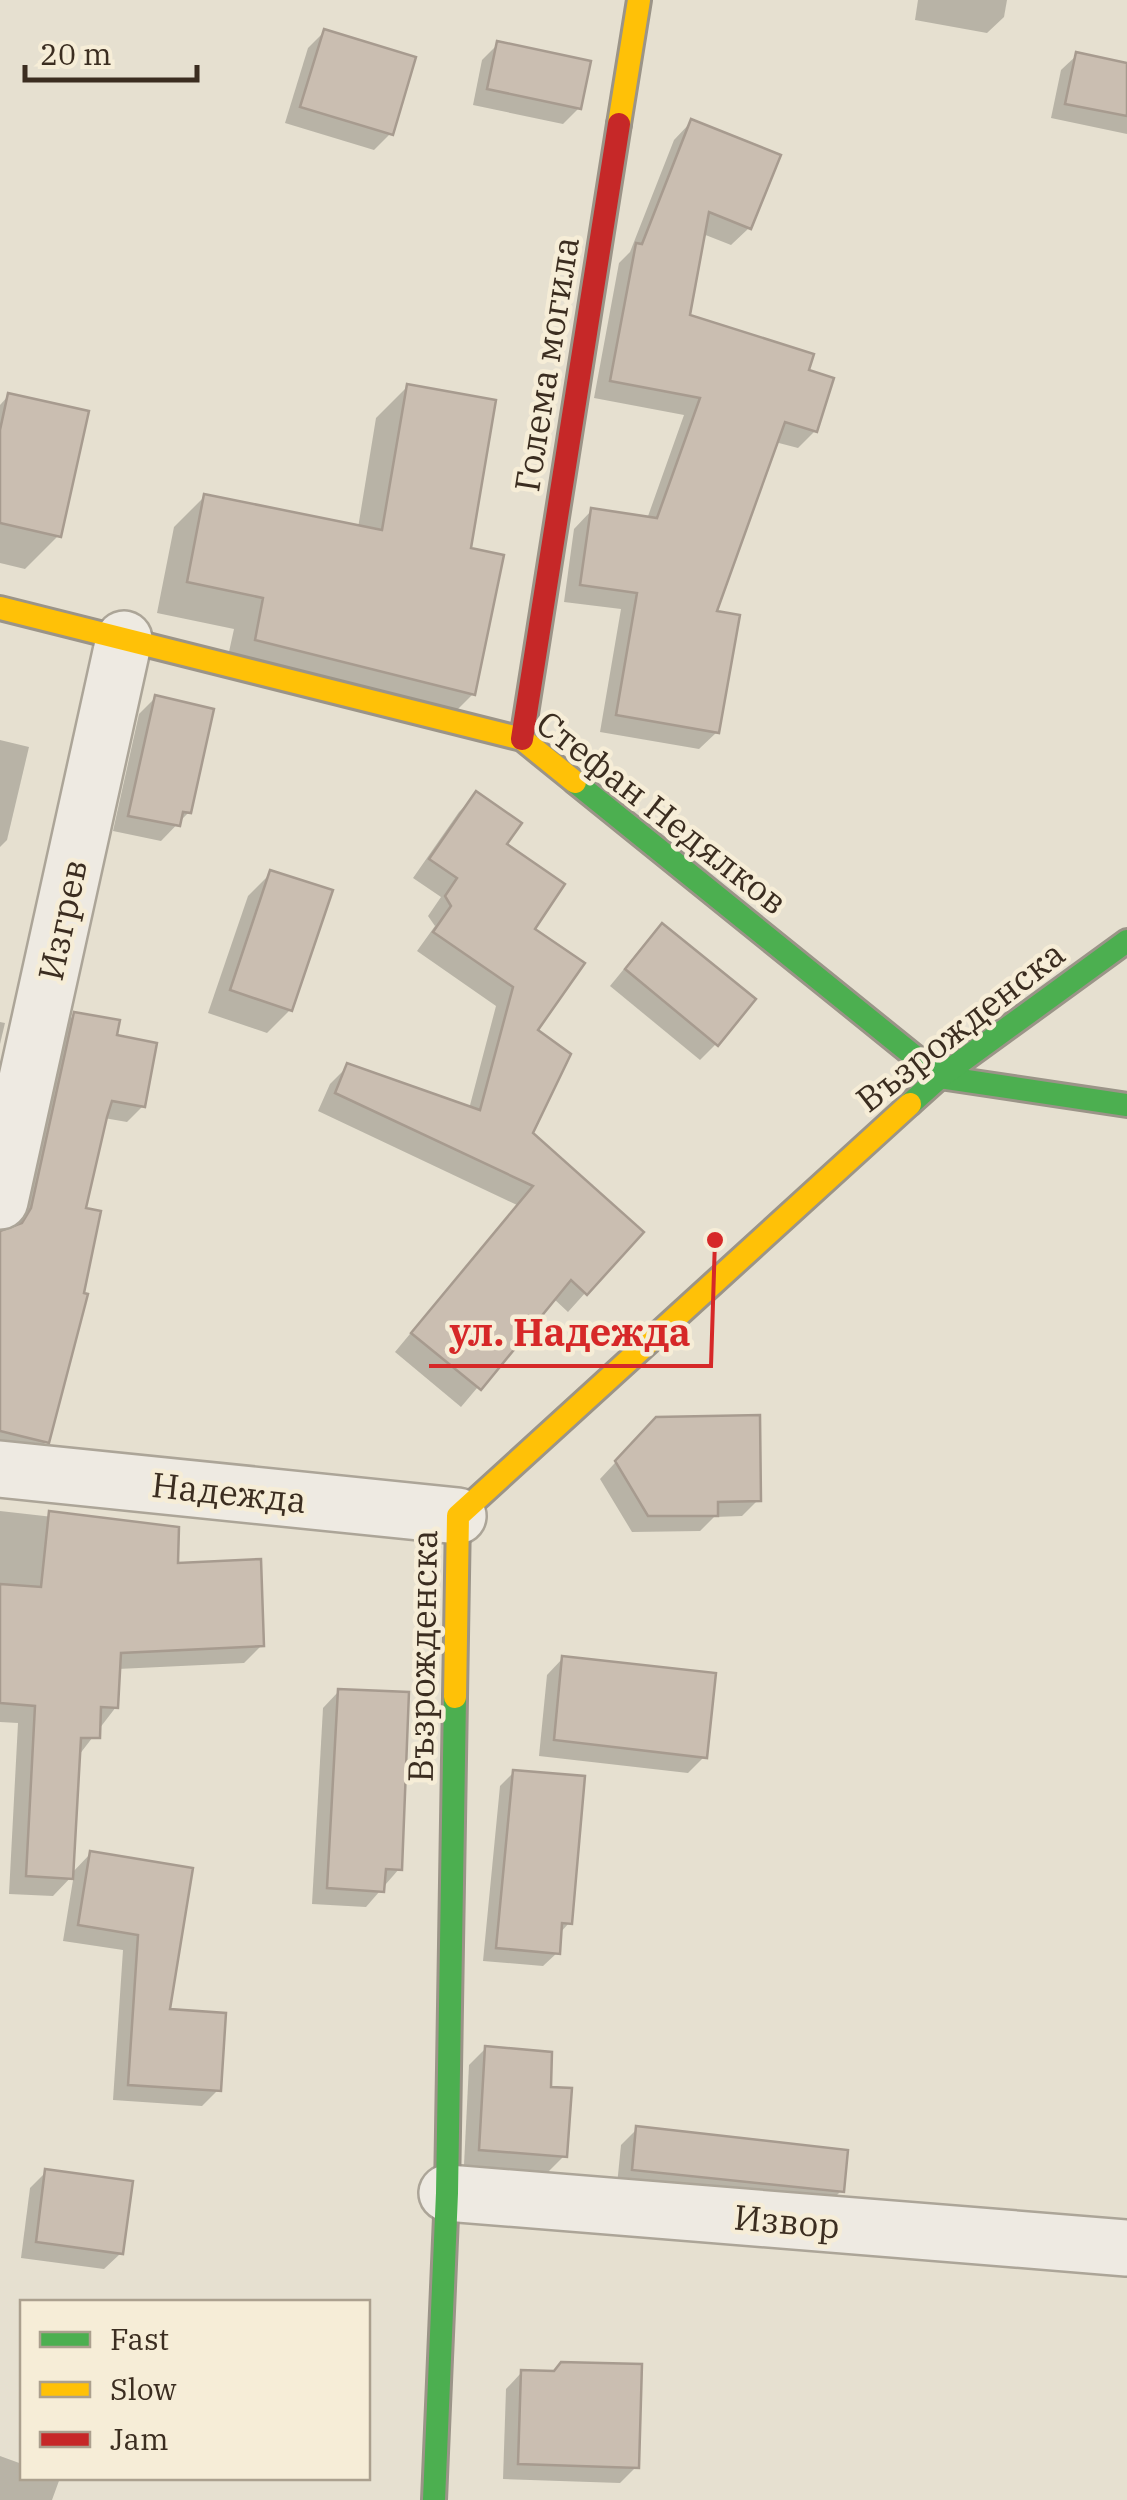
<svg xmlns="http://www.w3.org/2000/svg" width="1127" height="2500" font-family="'IBM Plex Serif',serif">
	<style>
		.shadow { fill: #0003 }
		.building { fill: #cabeb1; stroke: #a79b8f; stroke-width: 2.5 }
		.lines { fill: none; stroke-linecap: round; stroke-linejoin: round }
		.street-casing { stroke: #aca598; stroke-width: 60 }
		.fast-casing { stroke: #9b9488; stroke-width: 28 }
		.slow-casing { stroke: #9b9488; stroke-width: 28 }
		.jam-casing { stroke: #9b9488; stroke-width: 28 }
		.street { stroke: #eeeae2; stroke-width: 55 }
		.fast { stroke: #4caf50; stroke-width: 22 }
		.slow { stroke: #ffc107; stroke-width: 22 }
		.jam { stroke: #c62828; stroke-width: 22 }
		.labels { text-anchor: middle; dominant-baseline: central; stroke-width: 9; stroke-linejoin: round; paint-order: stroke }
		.street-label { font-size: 35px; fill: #3b2d20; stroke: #f6edd7 }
		.leader { fill: none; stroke: #d62828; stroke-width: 4 }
		.callout-dot { fill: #d62828; stroke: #f6edd7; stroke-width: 4 }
		.callout-label { font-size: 38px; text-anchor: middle; font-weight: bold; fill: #d62828; stroke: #f6edd7; stroke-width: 9; stroke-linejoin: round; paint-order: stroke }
	</style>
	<rect width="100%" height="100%" fill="#e6e0d0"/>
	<!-- shadow -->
	<g class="shadow">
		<polygon points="918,0 1007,0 1004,17 987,33 915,20"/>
		<polygon points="324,32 390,134 374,150 285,123 308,48"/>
		<polygon points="498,44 579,108 563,124 473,105 482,60"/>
		<polygon points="1077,55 1127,66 1127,134 1051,118 1061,70"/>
		<polygon points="691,122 749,228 731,245 703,234 687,317 806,372 815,431 798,448 775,442 714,613 717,732 699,749 600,732 621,609 564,602 574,529 591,511 647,519 684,415 594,398 619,263 630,252 674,140"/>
		<polygon points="407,387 468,550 473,694 442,725 225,670 234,629 157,613 174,527 205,496 358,528 376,418"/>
		<polygon points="9,395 59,535 25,569 0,563 0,405"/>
		<polygon points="155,698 189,812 161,841 113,831 139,714"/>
		<polygon points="0,740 29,747 7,840 0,847"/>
		<polygon points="477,794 504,845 531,929 535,1031 530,1133 640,1232 568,1312 553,1298 461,1407 395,1352 517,1205 318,1111 330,1084 348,1066 469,1109 496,1006 417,951 435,926 428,916 441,897 413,878 459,812"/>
		<polygon points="271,873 290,1010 267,1033 208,1013 248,896"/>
		<polygon points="646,942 716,1044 700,1060 610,986"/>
		<polygon points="75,1014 114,1037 143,1106 127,1122 104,1118 83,1210 47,1441 31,1458 0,1450 0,1234 16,1230 58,1031"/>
		<polygon points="0,1022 5,1023 0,1044"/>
		<polygon points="640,1436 758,1500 742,1516 714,1517 700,1531 632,1532 600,1479"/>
		<polygon points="0,1511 177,1531 175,1566 262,1645 244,1663 118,1669 116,1707 79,1755 71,1874 91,1853 190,1870 167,2011 219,2089 202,2106 113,2100 123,1950 63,1941 74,1874 53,1896 9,1894 18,1723 0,1722"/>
		<polygon points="563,1658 704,1757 688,1773 539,1756 547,1675"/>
		<polygon points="339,1691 399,1869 366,1907 312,1904 323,1708"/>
		<polygon points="514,1772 569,1923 559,1934 557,1953 543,1966 483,1961 500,1786"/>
		<polygon points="485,2049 548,2089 564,2156 548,2172 464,2165 469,2065"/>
		<polygon points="637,2129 841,2191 825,2207 617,2185 621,2145"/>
		<polygon points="46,2172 121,2253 104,2269 21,2258 30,2188"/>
		<polygon points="522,2372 554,2373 636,2467 620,2483 503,2479 506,2389"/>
		<polygon points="0,2456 22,2464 22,2478 60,2478 52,2500 0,2500"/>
	</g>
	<!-- building -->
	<g class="building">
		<polygon points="324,29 416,57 393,135 300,107"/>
		<polygon points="497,41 591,61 581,109 487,89"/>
		<polygon points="1076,52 1127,63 1127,116 1065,104"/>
		<polygon points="691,119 781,155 751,229 709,212 690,315 814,354 809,370 834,378 817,432 785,422 717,611 740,615 719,733 616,715 637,593 580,585 591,508 657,518 700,398 610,381 636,243 642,244"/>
		<polygon points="407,384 496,400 471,548 504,555 475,695 255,640 263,598 187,582 204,494 382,530"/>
		<polygon points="8,393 89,411 61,537 0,523 0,430"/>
		<polygon points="155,695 214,709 191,813 183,812 180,826 128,816"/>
		<polygon points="476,791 522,823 507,844 565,884 535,929 585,963 538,1030 571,1054 533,1133 644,1232 587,1295 571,1280 481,1390 411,1333 533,1186 335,1093 347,1063 480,1110 513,987 433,932 451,906 445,896 457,878 429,859"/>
		<polygon points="270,870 333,890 292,1011 230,990"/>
		<polygon points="662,923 756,999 718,1046 625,969"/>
		<polygon points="74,1012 120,1020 117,1035 157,1043 145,1107 112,1101 107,1117 86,1208 101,1211 84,1293 88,1294 49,1443 0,1431 0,1231 22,1223 31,1208"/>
		<polygon points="760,1415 761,1501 718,1502 718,1516 648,1516 615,1461 656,1417"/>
		<polygon points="49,1511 179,1527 178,1563 261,1559 264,1646 121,1653 118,1708 101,1707 100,1738 81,1738 73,1879 26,1876 35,1706 0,1703 0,1584 41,1587"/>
		<polygon points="562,1656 716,1673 707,1758 554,1740"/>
		<polygon points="338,1689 409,1692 402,1870 386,1869 384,1892 327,1888"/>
		<polygon points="513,1770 585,1776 572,1924 562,1923 560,1954 496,1948"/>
		<polygon points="90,1851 193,1868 170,2009 226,2013 221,2091 128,2085 138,1935 78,1925"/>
		<polygon points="485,2046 552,2052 551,2087 572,2088 567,2157 479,2150"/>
		<polygon points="636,2126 848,2150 844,2192 632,2170"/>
		<polygon points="45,2169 133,2181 123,2254 36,2242"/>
		<polygon points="561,2362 642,2364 639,2468 518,2464 521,2370 554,2371"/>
	</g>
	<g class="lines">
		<!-- street casing -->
		<g class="street-casing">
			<g id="street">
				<polyline points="0,1201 124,639"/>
				<polyline points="0,1469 458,1516"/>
				<polyline points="447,2193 1127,2248"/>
			</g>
		</g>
		<!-- fast casing -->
		<g class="fast-casing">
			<g id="fast">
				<polyline points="575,782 940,1077 1127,1105"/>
				<polyline points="910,1104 940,1077 1127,941"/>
				<polyline points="434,2500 447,2193 455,1697"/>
			</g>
		</g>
		<!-- slow casing -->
		<g class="slow-casing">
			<g id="slow">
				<polyline points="619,124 639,0"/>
				<polyline points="0,608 522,739 575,782"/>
				<polyline points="455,1697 458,1516 910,1104"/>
			</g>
		</g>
		<!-- jam casing -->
		<g class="jam-casing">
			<polyline id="jam" points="522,739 619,124"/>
		</g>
		<!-- street -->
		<use href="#street" class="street"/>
		<!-- fast -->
		<use href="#fast" class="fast"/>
		<!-- slow -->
		<use href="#slow" class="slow"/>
		<!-- jam -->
		<use href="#jam" class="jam"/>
	</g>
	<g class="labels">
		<!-- street labels -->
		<g class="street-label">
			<text transform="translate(546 364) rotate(-81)">Голема могила</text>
			<text transform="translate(662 812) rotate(38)">Стефан Недялков</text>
			<text transform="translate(62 920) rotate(-78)">Изгрев</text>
			<text transform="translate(960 1026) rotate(-38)">Възрожденска</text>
			<text transform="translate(229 1492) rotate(6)">Надежда</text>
			<text transform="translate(422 1656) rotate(-89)">Възрожденска</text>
			<text transform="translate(787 2221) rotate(5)">Извор</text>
		</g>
	</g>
	<!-- callouts -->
	<path class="leader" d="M715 1240L711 1366H429"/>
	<circle class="callout-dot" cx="715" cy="1240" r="10"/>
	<g class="callout-label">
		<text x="570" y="1346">ул. Надежда</text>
	</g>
	<!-- legend -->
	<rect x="20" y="2300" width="350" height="180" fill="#f6edd7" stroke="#aba08e" stroke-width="2.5"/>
	<rect x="40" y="2332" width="50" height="15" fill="#4caf50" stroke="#aba08e" stroke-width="2.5"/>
	<text x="110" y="2350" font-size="30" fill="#3b2d20">Fast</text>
	<rect x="40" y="2382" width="50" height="15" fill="#ffc107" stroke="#aba08e" stroke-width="2.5"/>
	<text x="110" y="2400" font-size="30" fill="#3b2d20">Slow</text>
	<rect x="40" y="2432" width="50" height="15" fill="#c62828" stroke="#aba08e" stroke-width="2.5"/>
	<text x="110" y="2450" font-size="30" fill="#3b2d20">Jam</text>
	<!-- scale -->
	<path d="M25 65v15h172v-15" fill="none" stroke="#3b2d20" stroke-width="5"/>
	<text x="40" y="65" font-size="30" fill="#3b2d20" stroke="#f6edd7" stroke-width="8" paint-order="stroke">20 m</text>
</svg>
